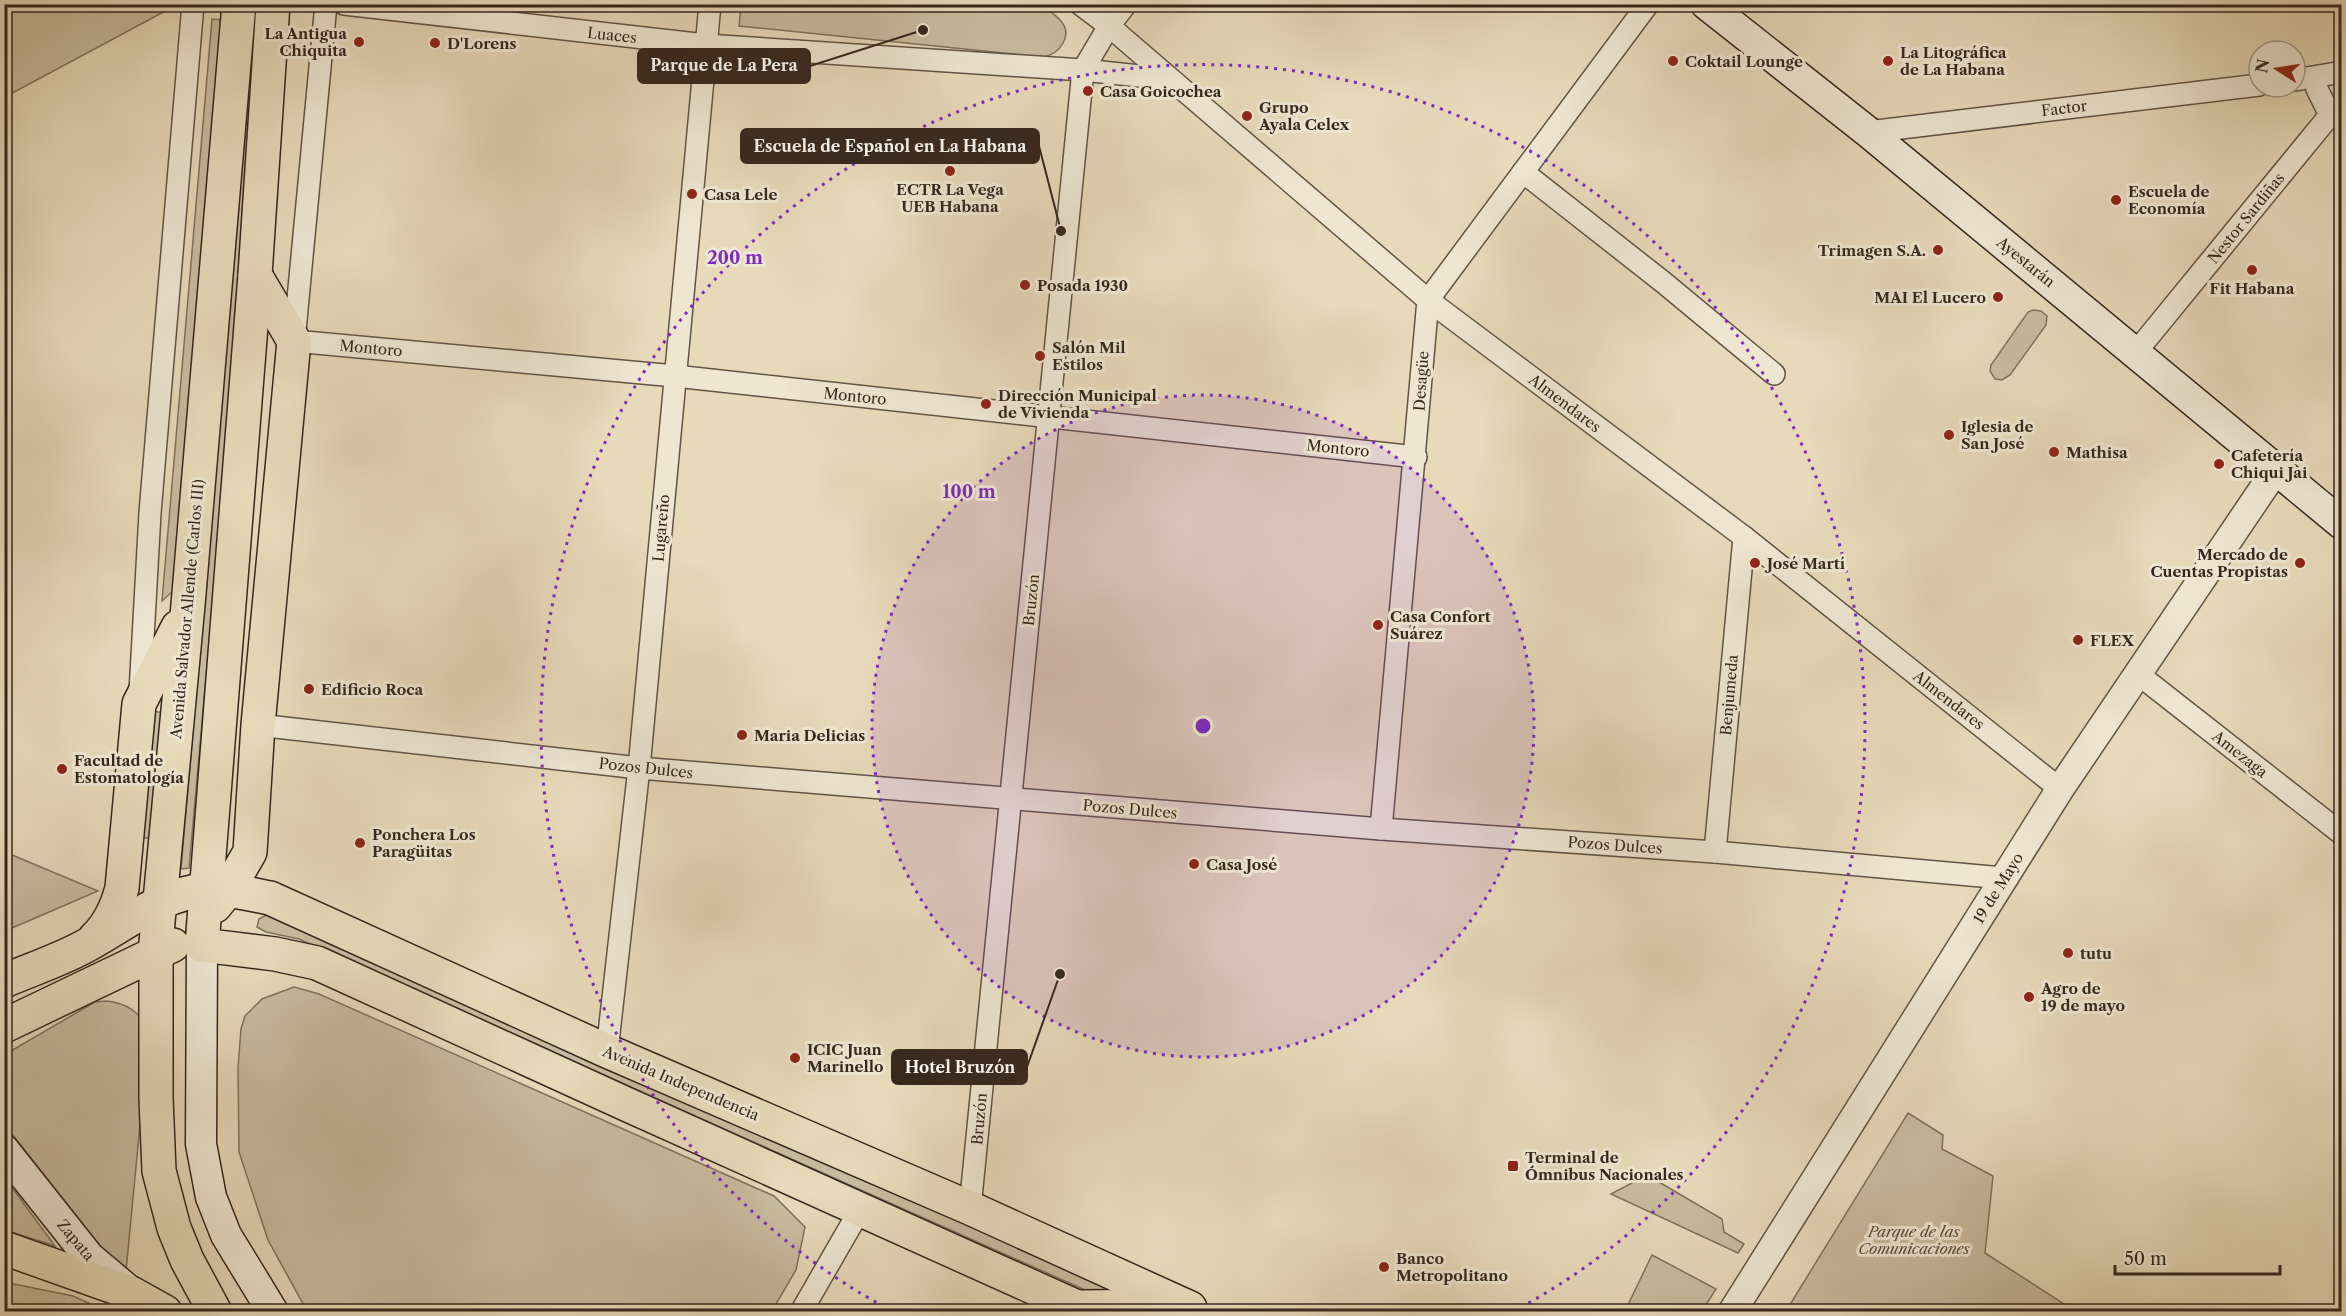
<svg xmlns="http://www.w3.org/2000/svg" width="2346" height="1316" font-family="'Libre Caslon Text',serif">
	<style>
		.green { fill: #c9bb9f; stroke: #80715e; stroke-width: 1.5 }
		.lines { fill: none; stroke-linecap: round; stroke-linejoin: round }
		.minor-casing { stroke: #625445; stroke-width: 24 }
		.tertiary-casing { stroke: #625445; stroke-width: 30 }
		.secondary-casing { stroke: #36271e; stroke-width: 33 }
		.primary-casing { stroke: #36271e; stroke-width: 36 }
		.trunk-casing { stroke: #36271e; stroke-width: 36 }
		.minor { stroke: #efe6d2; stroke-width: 21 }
		.tertiary { stroke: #efe6d2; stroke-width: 27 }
		.secondary { stroke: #efe6d2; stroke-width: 30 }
		.primary { stroke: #e7d9ba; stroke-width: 33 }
		.trunk { stroke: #e7d9ba; stroke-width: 33 }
		.ring { fill: none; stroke: #7b2cbf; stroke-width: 3; stroke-dasharray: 3 6 }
		.poi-dot { fill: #8f2418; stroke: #efe6d2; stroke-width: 2 }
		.labels { text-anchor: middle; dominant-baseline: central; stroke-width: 6; stroke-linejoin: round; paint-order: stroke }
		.poi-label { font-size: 15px; font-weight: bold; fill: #36271e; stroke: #efe6d2; text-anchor: start }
		.street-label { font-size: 15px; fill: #36271e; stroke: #efe6d2 }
		.park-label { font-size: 15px; font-style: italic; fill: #5b4c3e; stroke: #efe6d2 }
		.centre { fill: #7b2cbf; stroke: #efe6d2; stroke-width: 3 }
		.ring-label { font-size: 18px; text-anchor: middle; font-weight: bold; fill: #7b2cbf; stroke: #efe6d2; stroke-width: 6; stroke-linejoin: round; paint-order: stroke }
		.leader { fill: none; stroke: #36271e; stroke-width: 2 }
		.callout-dot { fill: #36271e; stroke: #efe6d2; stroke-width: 2 }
		.callout { fill: #36271e; stroke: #36271e; stroke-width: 2 }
		.callout-label { font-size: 16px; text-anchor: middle; font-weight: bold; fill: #fff }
	</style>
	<rect width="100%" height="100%" fill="#e7d9ba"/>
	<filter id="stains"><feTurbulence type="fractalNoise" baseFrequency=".00333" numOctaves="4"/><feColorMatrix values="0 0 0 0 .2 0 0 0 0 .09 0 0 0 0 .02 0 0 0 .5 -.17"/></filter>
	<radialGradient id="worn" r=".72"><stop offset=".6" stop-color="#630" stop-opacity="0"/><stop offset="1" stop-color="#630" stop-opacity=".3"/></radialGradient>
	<!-- green -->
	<g class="green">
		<polygon points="5,4 172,4 172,5 171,8 5,97"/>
		<path d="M 1040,4 C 1046,9 1055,14 1060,20 C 1074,35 1060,54 1043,57 L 739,26 L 741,5 Z"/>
		<polygon points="256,5 266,5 189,868 181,869"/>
		<polygon points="212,19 232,21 184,581 162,601"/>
		<polygon points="2033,310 2041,311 2047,316 2046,325 2010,375 2002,380 1995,379 1990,371 1991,365 2028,312"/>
		<polygon points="153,711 169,714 159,838 142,838"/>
		<polygon points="5,852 98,891 5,931"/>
		<polygon points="268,914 1124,1293 1085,1290 299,939 266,932 257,927 259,919"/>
		<polygon points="294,987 319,994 774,1196 805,1227 796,1270 772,1311 307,1311 268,1240 239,1152 238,1068 241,1029 245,1016 262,999"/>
		<path d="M 106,1001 C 127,1003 140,1012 149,1031 L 126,1271 L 111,1260 L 5,1125 L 4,1055 L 95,1002 Z"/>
		<polygon points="1908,1113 1943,1135 1942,1149 1993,1176 1985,1253 2075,1311 1786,1311"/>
		<polygon points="1647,1175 1722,1219 1724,1232 1744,1244 1738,1253 1611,1194"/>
		<polygon points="5,1178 55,1246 5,1230"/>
		<polygon points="1652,1255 1716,1289 1702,1311 1625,1311"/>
		<polygon points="4,1282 73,1296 106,1311 5,1311"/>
	</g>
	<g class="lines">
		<!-- minor casing -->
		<g class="minor-casing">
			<g id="minor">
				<polyline points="326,4 294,341 675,376 1416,457"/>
				<polyline points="344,4 706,45 1083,70 1168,79"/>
				<polyline points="1080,4 1109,26 1428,300 1744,537 2060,789"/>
				<polyline points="2295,80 2342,72"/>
				<polyline points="1868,132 2259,85"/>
				<polyline points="1523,172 1663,282 1774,374"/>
				<polyline points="2136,352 2330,115 2317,89 2315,77"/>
				<polyline points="2138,674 2342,834"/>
				<polyline points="140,692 150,513 193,4"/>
				<polyline points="258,725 639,768 1381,829 1715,852 2003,878"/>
				<polyline points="1381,829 1428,300 1648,4"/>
				<polyline points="1715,852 1744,537"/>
				<polyline points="607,1051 639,768 710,4"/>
				<path d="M 970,1208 C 1006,829 1047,450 1083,70 L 1109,26 L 1126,4"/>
				<polyline points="801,1312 861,1208"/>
			</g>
		</g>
		<!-- tertiary casing -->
		<g class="tertiary-casing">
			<polyline id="tertiary" points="1732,1312 2060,789 2275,471"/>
		</g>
		<!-- secondary casing -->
		<g class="secondary-casing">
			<g id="secondary">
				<polyline points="1706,4 1868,132 2342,524"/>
				<polyline points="202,945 201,1144 211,1197 226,1235 273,1312"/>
				<polyline points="4,1150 89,1257 127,1289"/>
			</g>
		</g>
		<!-- primary casing -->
		<g class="primary-casing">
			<g id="primary">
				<polyline points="215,906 228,890 250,852 258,725 294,341 255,275"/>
				<path d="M 95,938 C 110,924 117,907 122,888 L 139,704 L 178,627"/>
				<polyline points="202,945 255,275 273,4"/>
				<path d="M 4,981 C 32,969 63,959 89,944 C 126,924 162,893 206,890 C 227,888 249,894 270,898 L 607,1051 L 970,1208 L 1190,1308"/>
				<polyline points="4,1026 173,945"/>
				<polyline points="4,1248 131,1293 165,1312"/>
				<polyline points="215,1312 187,1260 174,1228 159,1171 156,1098 156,943 188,605 239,4"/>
			</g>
		</g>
		<!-- trunk casing -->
		<g class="trunk-casing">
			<g id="trunk">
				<polyline points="202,945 275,954 317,963 626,1104 1088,1312"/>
				<polyline points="1077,1307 1185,1306"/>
			</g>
		</g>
		<!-- minor -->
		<use href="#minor" class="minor"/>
		<!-- tertiary -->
		<use href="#tertiary" class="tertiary"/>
		<!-- secondary -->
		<use href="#secondary" class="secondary"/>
		<!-- primary -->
		<use href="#primary" class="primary"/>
		<!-- trunk -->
		<use href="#trunk" class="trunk"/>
	</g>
	<!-- distance rings -->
	<circle cx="1203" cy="726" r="331" fill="#7b2cbf" fill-opacity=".12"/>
	<g class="ring">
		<circle cx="1203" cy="726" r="331"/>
		<path d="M892 1311A662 662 0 1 1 1514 1311"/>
	</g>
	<!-- markers -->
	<g class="poi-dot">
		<circle cx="359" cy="42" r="6"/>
		<circle cx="435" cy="43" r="6"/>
		<circle cx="1673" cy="61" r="6"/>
		<circle cx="1888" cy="61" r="6"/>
		<circle cx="1088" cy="91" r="6"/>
		<circle cx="1247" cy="116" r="6"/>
		<circle cx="950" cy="171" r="6"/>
		<circle cx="692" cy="194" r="6"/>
		<circle cx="2116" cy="200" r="6"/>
		<circle cx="1938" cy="250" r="6"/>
		<circle cx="2252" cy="270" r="6"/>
		<circle cx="1025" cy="285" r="6"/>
		<circle cx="1998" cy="297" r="6"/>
		<circle cx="1040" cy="356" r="6"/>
		<circle cx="986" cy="404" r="6"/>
		<circle cx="1949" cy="435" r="6"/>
		<circle cx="2054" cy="452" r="6"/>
		<circle cx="2219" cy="464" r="6"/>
		<circle cx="1755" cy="563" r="6"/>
		<circle cx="2300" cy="563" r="6"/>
		<circle cx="1378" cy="625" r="6"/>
		<circle cx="2078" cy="640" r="6"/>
		<circle cx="309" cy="689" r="6"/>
		<circle cx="742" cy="735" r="6"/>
		<circle cx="62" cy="769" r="6"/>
		<circle cx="360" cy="843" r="6"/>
		<circle cx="1194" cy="864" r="6"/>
		<circle cx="2068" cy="953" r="6"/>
		<circle cx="2029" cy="997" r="6"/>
		<circle cx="795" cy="1058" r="6"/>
		<rect x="1507" y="1160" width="12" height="12" rx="3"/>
		<circle cx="1384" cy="1267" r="6"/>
	</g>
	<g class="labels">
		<!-- poi labels -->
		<g class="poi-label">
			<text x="347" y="33" text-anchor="end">La Antigua<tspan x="347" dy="17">Chiquita</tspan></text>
			<text x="447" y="43">D'Lorens</text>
			<text x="1900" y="52">La Litográfica<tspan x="1900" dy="17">de La Habana</tspan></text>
			<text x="1685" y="61">Coktail Lounge</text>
			<text x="1100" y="91">Casa Goicochea</text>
			<text x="1259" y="107">Grupo<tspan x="1259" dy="17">Ayala Celex</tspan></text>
			<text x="950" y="189" text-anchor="middle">ECTR La Vega<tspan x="950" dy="17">UEB Habana</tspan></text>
			<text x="2128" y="191">Escuela de<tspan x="2128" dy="17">Economía</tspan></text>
			<text x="704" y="194">Casa Lele</text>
			<text x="1926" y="250" text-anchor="end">Trimagen S.A.</text>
			<text x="1037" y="285">Posada 1930</text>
			<text x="2252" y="288" text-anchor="middle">Fit Habana</text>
			<text x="1986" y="297" text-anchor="end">MAI El Lucero</text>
			<text x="1052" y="347">Salón Mil<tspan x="1052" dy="17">Estilos</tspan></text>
			<text x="998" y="395">Dirección Municipal<tspan x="998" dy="17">de Vivienda</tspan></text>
			<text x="1961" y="426">Iglesia de<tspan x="1961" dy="17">San José</tspan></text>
			<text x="2066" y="452">Mathisa</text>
			<text x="2231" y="455">Cafetería<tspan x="2231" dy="17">Chiqui Jai</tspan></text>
			<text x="2288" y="554" text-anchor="end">Mercado de<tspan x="2288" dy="17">Cuentas Propistas</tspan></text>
			<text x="1767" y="563">José Martí</text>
			<text x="1390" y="616">Casa Confort<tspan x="1390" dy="17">Suárez</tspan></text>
			<text x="2090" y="640">FLEX</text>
			<text x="321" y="689">Edificio Roca</text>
			<text x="754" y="735">Maria Delicias</text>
			<text x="74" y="760">Facultad de<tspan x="74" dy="17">Estomatología</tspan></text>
			<text x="372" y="834">Ponchera Los<tspan x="372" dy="17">Paragüitas</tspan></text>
			<text x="1206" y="864">Casa José</text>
			<text x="2080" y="953">tutu</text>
			<text x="2041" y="988">Agro de<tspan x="2041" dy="17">19 de mayo</tspan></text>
			<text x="807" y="1049">ICIC Juan<tspan x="807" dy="17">Marinello</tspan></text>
			<text x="1525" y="1157">Terminal de<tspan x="1525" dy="17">Ómnibus Nacionales</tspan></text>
			<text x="1396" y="1258">Banco<tspan x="1396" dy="17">Metropolitano</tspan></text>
		</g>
		<!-- street labels -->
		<g class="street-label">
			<text transform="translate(612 35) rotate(6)">Luaces</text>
			<text transform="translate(2064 108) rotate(-7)">Factor</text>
			<text transform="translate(2246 218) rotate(-51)">Nestor Sardiñas</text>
			<text transform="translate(2026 262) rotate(39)">Ayestarán</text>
			<text transform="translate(371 348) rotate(5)">Montoro</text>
			<text transform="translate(1421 381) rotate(-86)">Desagüe</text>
			<text transform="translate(855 396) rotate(6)">Montoro</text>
			<text transform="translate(1565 403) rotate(37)">Almendares</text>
			<text transform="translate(1338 448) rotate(6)">Montoro</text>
			<text transform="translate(661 528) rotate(-85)">Lugareño</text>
			<text transform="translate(1031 600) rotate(-84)">Bruzón</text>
			<text transform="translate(187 609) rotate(-85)">Avenida Salvador Allende (Carlos III)</text>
			<text transform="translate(1729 695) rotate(-85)">Benjumeda</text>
			<text transform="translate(1949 700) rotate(38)">Almendares</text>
			<text transform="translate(2240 754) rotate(38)">Amezaga</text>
			<text transform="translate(646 768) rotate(6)">Pozos Dulces</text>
			<text transform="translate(1130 809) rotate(5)">Pozos Dulces</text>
			<text transform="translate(1615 845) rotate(4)">Pozos Dulces</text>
			<text transform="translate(1998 888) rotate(-58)">19 de Mayo</text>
			<text transform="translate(681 1083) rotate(23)">Avenida Independencia</text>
			<text transform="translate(979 1119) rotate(-85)">Bruzón</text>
			<text transform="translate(76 1240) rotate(50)">Zapata</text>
		</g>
		<!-- park labels -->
		<g class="park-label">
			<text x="1914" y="1231">Parque de las<tspan x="1914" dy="17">Comunicaciones</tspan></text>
		</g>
	</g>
	<circle cx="1203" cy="726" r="9" class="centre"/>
	<g class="ring-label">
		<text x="735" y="264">200 m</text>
		<text x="969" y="498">100 m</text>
	</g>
	<!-- callouts -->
	<path class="leader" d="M923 30L810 66M1061 231L1039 146M1060 974L1027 1067"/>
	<g class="callout-dot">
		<circle cx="923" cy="30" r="6"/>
		<circle cx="1061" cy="231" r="6"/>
		<circle cx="1060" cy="974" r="6"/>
	</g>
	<g class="callout">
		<rect x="638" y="49" width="172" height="34" rx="6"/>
		<rect x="741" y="129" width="298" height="34" rx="6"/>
		<rect x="892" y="1050" width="135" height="34" rx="6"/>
	</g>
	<g class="callout-label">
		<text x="724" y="71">Parque de La Pera</text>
		<text x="890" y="152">Escuela de Español en La Habana</text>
		<text x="960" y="1073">Hotel Bruzón</text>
	</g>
	<!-- margin -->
	<rect width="2346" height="1316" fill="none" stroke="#e7d9ba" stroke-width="24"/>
	<rect x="6" y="6" width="2334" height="1304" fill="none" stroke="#36271e" stroke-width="3"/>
	<rect x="12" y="12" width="2322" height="1292" fill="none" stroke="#36271e" stroke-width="1.5"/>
	<!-- north arrow -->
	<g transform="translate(2277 69) rotate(282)"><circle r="28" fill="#efe6d2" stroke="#a59a8a" stroke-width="1.5"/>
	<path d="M0-4.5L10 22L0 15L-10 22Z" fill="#8f2418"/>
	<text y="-9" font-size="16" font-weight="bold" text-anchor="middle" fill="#36271e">N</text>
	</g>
	<!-- scale -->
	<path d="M2115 1265v9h165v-9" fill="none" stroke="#36271e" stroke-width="3"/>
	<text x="2124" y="1265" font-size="18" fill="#36271e" stroke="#efe6d2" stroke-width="4.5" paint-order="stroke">50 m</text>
	<rect width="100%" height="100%" filter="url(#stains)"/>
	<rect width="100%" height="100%" fill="url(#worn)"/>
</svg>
